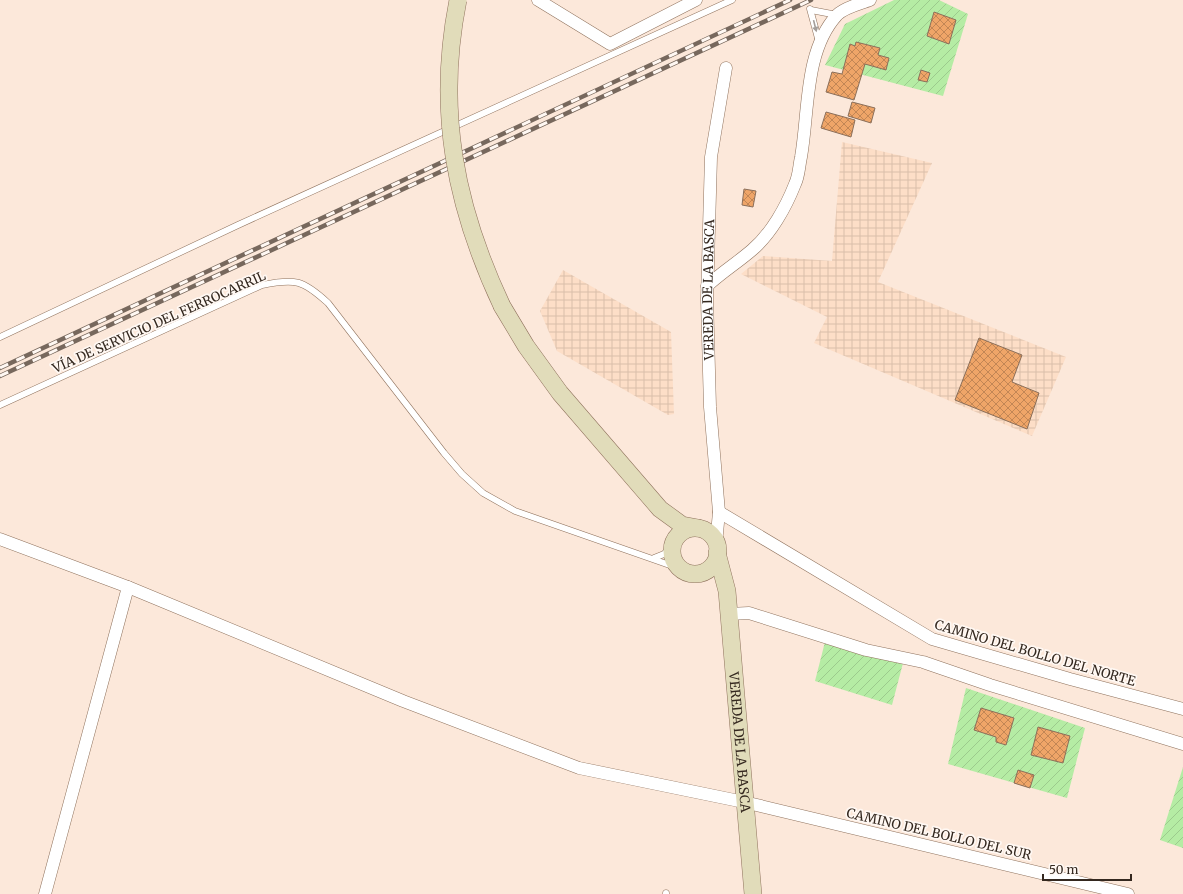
<svg xmlns="http://www.w3.org/2000/svg" width="1183" height="894" font-family="Merriweather,serif">
	<style>
		.industrial { fill: url(#industrial-grid) }
		.garden { fill: url(#garden-furrows) }
		.building { fill: url(#building-cross-hatch); stroke: #8b6f5a }
		.lines { fill: none; stroke-linecap: round; stroke-linejoin: round }
		.lane-casing { stroke: #8f725d; stroke-width: 7 }
		.street-casing { stroke: #8f725d; stroke-width: 13 }
		.secondary-casing { stroke: #8f725d; stroke-width: 18 }
		.lane { stroke: #fff; stroke-width: 6 }
		.street { stroke: #fff; stroke-width: 12 }
		.secondary { stroke: #e1dcba; stroke-width: 17 }
		.rail-casing { stroke: #77685d; stroke-width: 4.5 }
		.rail { stroke: #fff8f3; stroke-width: 3; stroke-dasharray: 9; stroke-linecap: butt }
		.secondary-bridge-casing { stroke: #8f725d; stroke-width: 18; stroke-linecap: butt }
		.secondary-bridge { stroke: #e1dcba; stroke-width: 17 }
		.oneway { fill: #a49e9a }
		.labels { text-anchor: middle; dominant-baseline: central; stroke-width: 3.5; stroke-linejoin: round; paint-order: stroke }
		.street-label { font-size: 13px; fill: #34281f; stroke: #fff8f3 }
	</style>
	<defs>
		<pattern id="industrial-grid" width="8" height="8" patternUnits="userSpaceOnUse"><rect width="8" height="8" fill="#fddec7"/><path d="M0 4h8M4 0v8" fill="none" stroke="#d9beaa"/></pattern>
		<pattern id="garden-furrows" width="10" height="10" patternUnits="userSpaceOnUse"><rect width="10" height="10" fill="#b5eca4"/><path d="M-1 1l2-2M0 10L10 0M9 11l2-2" fill="none" stroke="#9cca8d"/></pattern>
		<pattern id="building-cross-hatch" width="8" height="8" patternUnits="userSpaceOnUse"><rect width="8" height="8" fill="#efa568"/><path d="M0 0l8 8M0 8l8-8" fill="none" stroke="#c28655"/></pattern>
	</defs>
	<rect width="100%" height="100%" fill="#fce8da"/>
	<!-- industrial -->
	<g class="industrial">
		<polygon points="842,142 932,163 878,282 1066,357 1032,436 814,343 827,317 741,274 763,256 832,261"/>
		<polygon points="563,270 671,332 674,414 668,415 557,351 540,311"/>
	</g>
	<!-- garden -->
	<g class="garden">
		<polygon points="894,0 939,0 968,14 943,96 825,65 845,24"/>
		<polygon points="825,642 903,663 892,705 815,681"/>
		<polygon points="966,688 1085,728 1067,798 948,764"/>
		<polygon points="1183,767 1183,848 1160,840"/>
	</g>
	<!-- building -->
	<g class="building">
		<polygon points="934,12 956,20 949,44 927,36"/>
		<polygon points="856,42 880,48 878,55 889,58 886,70 865,64 854,100 826,92 832,72 842,74 850,44 855,46"/>
		<polygon points="921,70 930,73 927,82 918,80"/>
		<polygon points="852,102 875,108 871,123 848,116"/>
		<polygon points="826,112 855,120 851,137 821,128"/>
		<polygon points="744,189 756,191 753,207 742,205"/>
		<polygon points="979,338 1022,355 1012,382 1039,393 1027,429 955,400"/>
		<polygon points="981,708 1014,718 1006,745 996,742 996,737 974,730"/>
		<polygon points="1038,727 1070,736 1063,763 1031,755"/>
		<polygon points="1018,770 1034,775 1030,788 1014,783"/>
	</g>
	<g class="lines">
		<!-- lane casing -->
		<g class="lane-casing">
			<g id="lane">
				<polyline points="810,9 819,42"/>
				<polyline points="811,10 837,15"/>
				<polyline points="0,337 238,225 732,0"/>
				<path d="M 0,405 L 262,285 C 295,278 303,280 328,303 L 444,453 L 462,474 L 483,493 L 515,511 L 681,569"/>
				<polyline points="654,558 664,554 672,547"/>
				<polyline points="666,894 666,893"/>
			</g>
		</g>
		<!-- street casing -->
		<g class="street-casing">
			<g id="street">
				<polyline points="538,0 610,44 696,0"/>
				<path d="M 707,286 C 722,272 737,263 752,250 C 771,234 786,207 795,184 C 799,176 799,166 801,157 C 809,112 804,51 837,15 C 845,7 860,4 870,0"/>
				<polyline points="719,512 932,639 1070,679 1183,709"/>
				<polyline points="0,539 128,587 45,894"/>
				<path id="s1" d="M 716,544 L 719,512 L 710,407 L 707,299 L 711,157 L 726,68"/>
				<polyline points="128,587 403,701 579,768 744,802 1128,894"/>
				<polyline points="729,614 749,613 866,650 923,662 990,685 1183,744"/>
			</g>
		</g>
		<!-- secondary casing -->
		<g class="secondary-casing">
			<g id="secondary">
				<polyline points="502,306 526,346 560,393 660,509 682,525 698,528"/>
				<circle cx="695" cy="551" r="23"/>
				<path id="s2" d="M 717,553 L 727,591 L 753,894"/>
			</g>
		</g>
		<!-- lane -->
		<use href="#lane" class="lane"/>
		<!-- street -->
		<use href="#street" class="street"/>
		<!-- secondary -->
		<use href="#secondary" class="secondary"/>
		<!-- rail casing -->
		<g class="rail-casing">
			<g id="rail">
				<polyline points="0,368 790,0"/>
				<polyline points="0,376 811,0"/>
			</g>
		</g>
		<!-- rail -->
		<use href="#rail" class="rail"/>
		<!-- secondary-bridge casing -->
		<g class="secondary-bridge-casing">
			<path id="secondary-bridge" d="M 458,0 C 436,110 455,206 502,306"/>
		</g>
		<!-- secondary-bridge -->
		<use href="#secondary-bridge" class="secondary-bridge"/>
	</g>
	<!-- one-way arrows -->
	<defs><path id="oneway-solid" d="M-6-.8H1V-3.2L6.5 0L1 3.2V.8H-6Z"/></defs>
	<use class="oneway" href="#oneway-solid" transform="translate(815 26) rotate(76)"/>
	<g class="labels">
		<!-- street labels -->
		<g class="street-label">
			<text stroke="none"><textPath href="#s1" startOffset="255">VEREDA DE LA BASCA</textPath></text>
			<text transform="translate(159 322) rotate(-24)">VÍA DE SERVICIO DEL FERROCARRIL</text>
			<text transform="translate(1035 653) rotate(16)">CAMINO DEL BOLLO DEL NORTE</text>
			<text stroke="none"><textPath href="#s2" startOffset="191">VEREDA DE LA BASCA</textPath></text>
			<text transform="translate(939 834) rotate(13)">CAMINO DEL BOLLO DEL SUR</text>
		</g>
	</g>
	<!-- scale -->
	<path d="M1043 874v6h88v-6" fill="none" stroke="#34281f" stroke-width="2"/>
	<text x="1049" y="874" font-size="12" fill="#34281f" stroke="#fff8f3" stroke-width="3" paint-order="stroke">50 m</text>
</svg>
